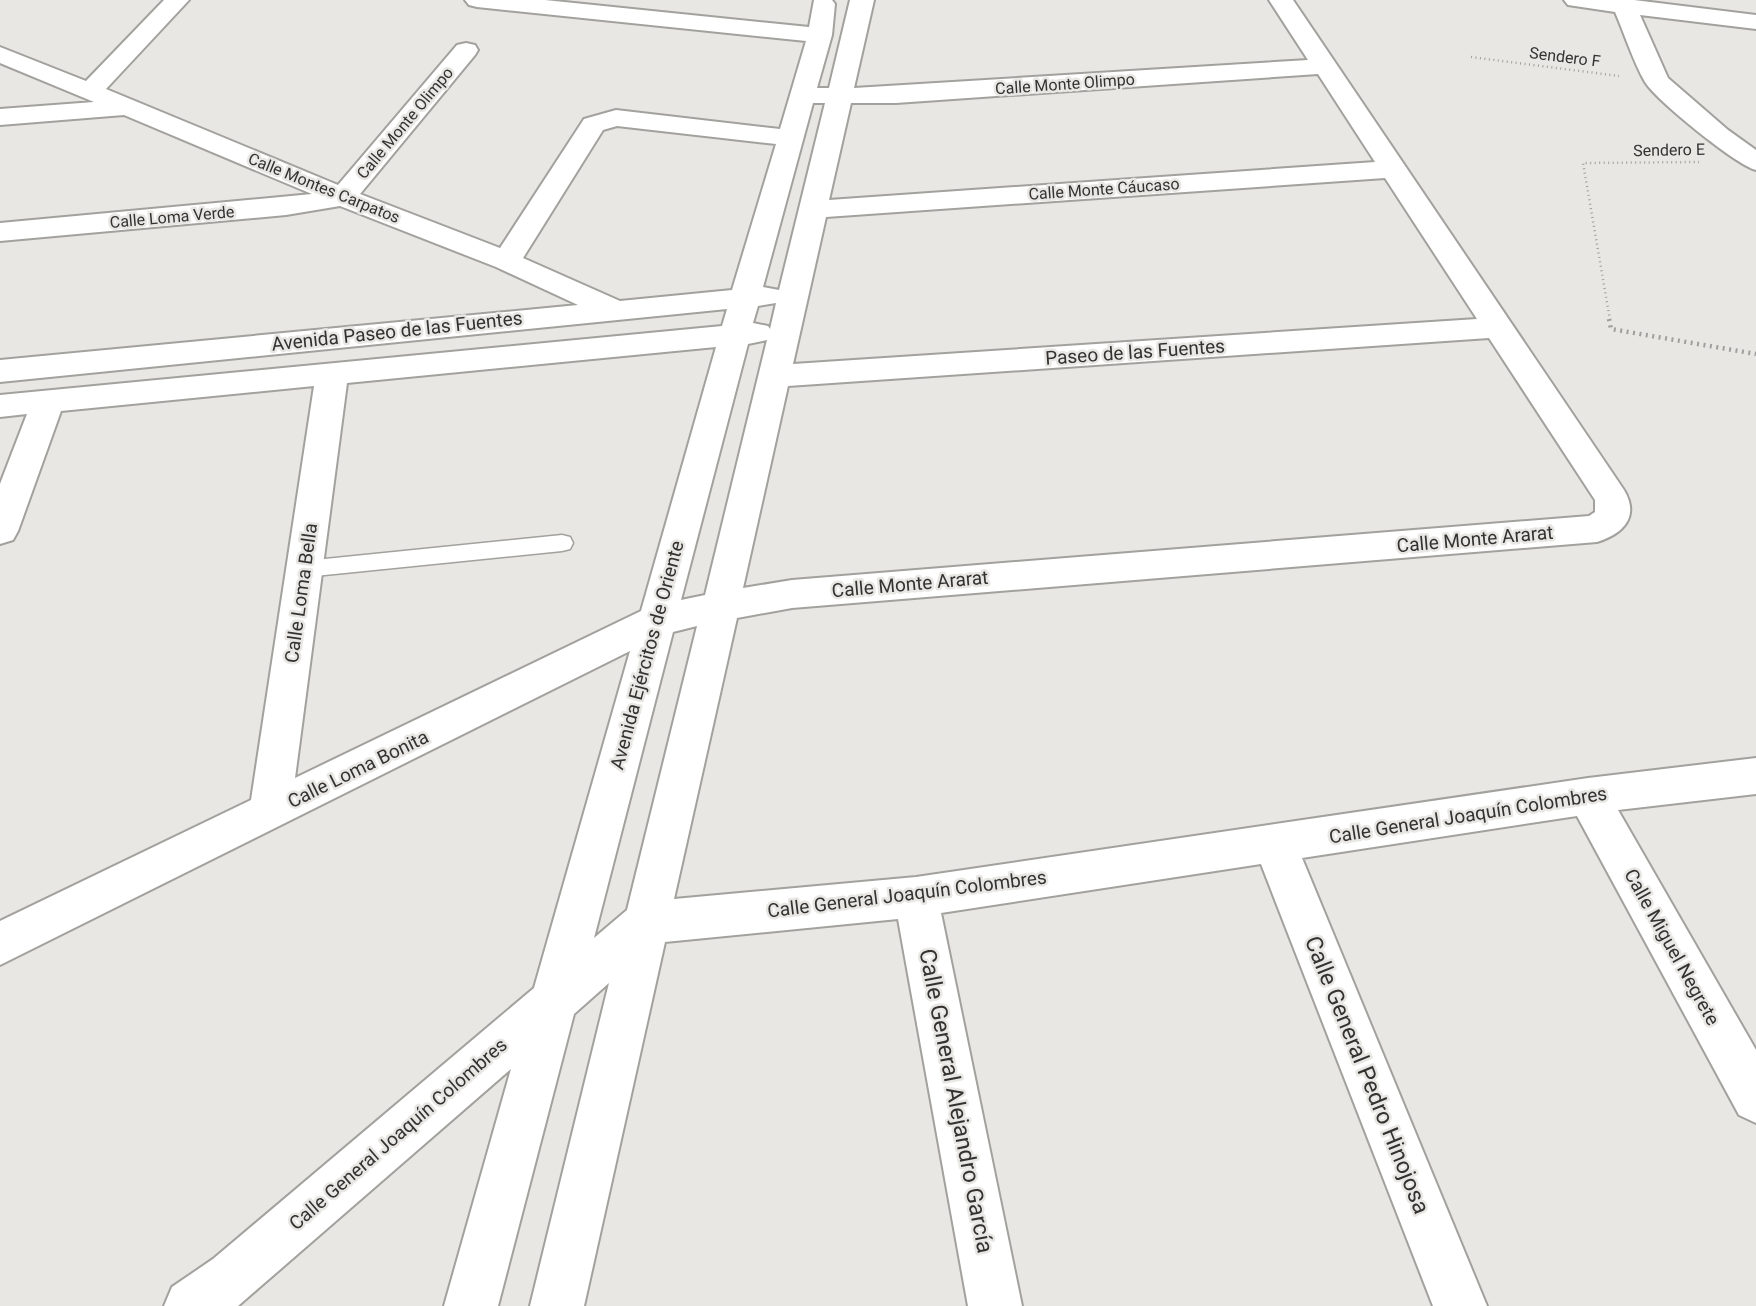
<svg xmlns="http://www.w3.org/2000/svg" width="1756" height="1306" font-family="Roboto,sans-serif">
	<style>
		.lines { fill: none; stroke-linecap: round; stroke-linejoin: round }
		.service-casing { stroke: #a2a19d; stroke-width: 3 }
		.minor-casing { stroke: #a2a19d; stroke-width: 4 }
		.path-far1 { stroke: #a09f9d; stroke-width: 2.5; stroke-dasharray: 1 3.5; stroke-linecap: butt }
		.path { stroke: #a09f9d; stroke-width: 4.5; stroke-dasharray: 2 4.5; stroke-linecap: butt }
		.service { fill: #fff; fill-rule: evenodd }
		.minor { fill: #fff; fill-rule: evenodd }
		.labels { text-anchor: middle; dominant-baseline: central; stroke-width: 5; stroke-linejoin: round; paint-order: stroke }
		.far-street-label { font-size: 16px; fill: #333231; stroke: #e8e7e3 }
		.street-label { font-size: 19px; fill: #333231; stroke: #e8e7e3 }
		.near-street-label { font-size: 23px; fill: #333231; stroke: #e8e7e3 }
	</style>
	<rect width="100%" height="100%" fill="#e8e7e3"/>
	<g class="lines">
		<!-- service casing -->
		<g class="service-casing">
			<polygon id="service" points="562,535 570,537 573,543 570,549 562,551 305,577 297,575 294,569 297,563 305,561"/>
		</g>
		<!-- minor casing -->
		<g class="minor-casing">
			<g id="minor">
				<path d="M 164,0 L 189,0 L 106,89 L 338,185 L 457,45 L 466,43 L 475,45 L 478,50 L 475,55 L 360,194 L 500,248 L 584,119 L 616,110 L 780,129 L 806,41 L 477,7 L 469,5 L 465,0 L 545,0 L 809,27 L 814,0 L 832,0 L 835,4 L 832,35 L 817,88 L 829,88 L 850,0 L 874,0 L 854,88 L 1308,60 L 1269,0 L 1293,0 L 1624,490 C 1640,517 1623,534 1597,542 L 792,608 L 737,618 L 674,899 L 916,877 L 1588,778 L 1756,758 L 1756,794 L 1618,810 L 1756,1050 L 1756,1123 L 1739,1115 L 1577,816 L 1302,858 L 1487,1306 L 1433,1306 L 1261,864 L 941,913 L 1022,1306 L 968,1306 L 898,919 L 665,942 L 584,1306 L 530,1306 L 609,983 L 574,1014 L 498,1306 L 444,1306 L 511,1069 L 238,1306 L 164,1306 L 172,1287 L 213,1259 L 534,988 L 630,651 L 0,965 L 0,921 L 251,800 L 314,386 L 61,411 L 18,531 L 13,540 L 0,544 L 0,484 L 27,414 L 0,417 L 0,395 L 722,326 L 727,309 L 0,382 L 0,360 L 578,305 L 496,267 L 340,206 L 286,215 L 0,241 L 0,223 L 312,194 L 124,115 L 0,125 L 0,109 L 94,102 L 0,63 L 0,47 L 86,81 ZM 1318,74 L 1375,162 L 829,200 L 851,103 L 896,103 ZM 813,103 L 825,103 L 779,290 L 763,287 ZM 617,126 L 776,144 L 732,290 L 620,301 L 523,258 L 603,130 ZM 1385,178 L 1477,319 L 793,364 L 826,217 ZM 776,303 L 770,329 L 768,326 L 753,323 L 758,306 ZM 1489,338 L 1595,500 L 1595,512 L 1589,516 L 792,580 L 743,588 L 788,386 ZM 767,340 L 705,595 L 681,600 L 748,344 ZM 716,347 L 641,611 L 295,778 L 347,383 ZM 697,626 L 627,910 L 594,938 L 673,632 Z"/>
				<path d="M 1564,0 L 1634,0 L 1756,15 L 1756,29 L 1640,15 L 1668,78 L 1728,130 L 1756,150 L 1756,170 C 1736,165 1656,100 1645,82 C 1633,61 1625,35 1615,12 L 1568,5 Z"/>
			</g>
		</g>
		<!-- path-far1 -->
		<g class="path-far1">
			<polyline points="1471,57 1619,76"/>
			<polyline points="1610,320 1583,163 1699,162"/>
		</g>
		<!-- path -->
		<polyline class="path" points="1609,319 1611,329 1756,354"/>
		<!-- service -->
		<use href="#service" class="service"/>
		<!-- minor -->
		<use href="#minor" class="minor"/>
	</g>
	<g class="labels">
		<!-- far-street labels -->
		<g class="far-street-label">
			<text transform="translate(1565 57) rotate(7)">Sendero F</text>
			<text transform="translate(1065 84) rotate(-4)">Calle Monte Olimpo</text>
			<text transform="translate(405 123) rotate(-50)">Calle Monte Olimpo</text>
			<text transform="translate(1669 150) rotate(-1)">Sendero E</text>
			<text transform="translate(324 188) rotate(22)">Calle Montes Carpatos</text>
			<text transform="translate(1104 189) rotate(-4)">Calle Monte Cáucaso</text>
			<text transform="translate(172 217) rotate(-5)">Calle Loma Verde</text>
		</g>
		<!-- street labels -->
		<g class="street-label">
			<text transform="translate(397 331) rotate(-6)">Avenida Paseo de las Fuentes</text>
			<text transform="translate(1135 352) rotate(-4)">Paseo de las Fuentes</text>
			<text transform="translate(1475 539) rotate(-5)">Calle Monte Ararat</text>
			<text transform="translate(910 584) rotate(-5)">Calle Monte Ararat</text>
			<text transform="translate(301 593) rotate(-82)">Calle Loma Bella</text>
			<text transform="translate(647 655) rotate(-75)">Avenida Ejércitos de Oriente</text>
			<text transform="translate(358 769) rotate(-26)">Calle Loma Bonita</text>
			<text transform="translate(1468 815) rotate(-9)">Calle General Joaquín Colombres</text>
			<text transform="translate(907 894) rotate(-7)">Calle General Joaquín Colombres</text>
			<text transform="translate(1672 947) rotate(61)">Calle Miguel Negrete</text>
			<text transform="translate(398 1134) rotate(-41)">Calle General Joaquín Colombres</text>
		</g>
		<!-- near-street labels -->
		<g class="near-street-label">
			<text transform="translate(1367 1075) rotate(68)">Calle General Pedro Hinojosa</text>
			<text transform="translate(956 1101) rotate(79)">Calle General Alejandro García</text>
		</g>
	</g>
</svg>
